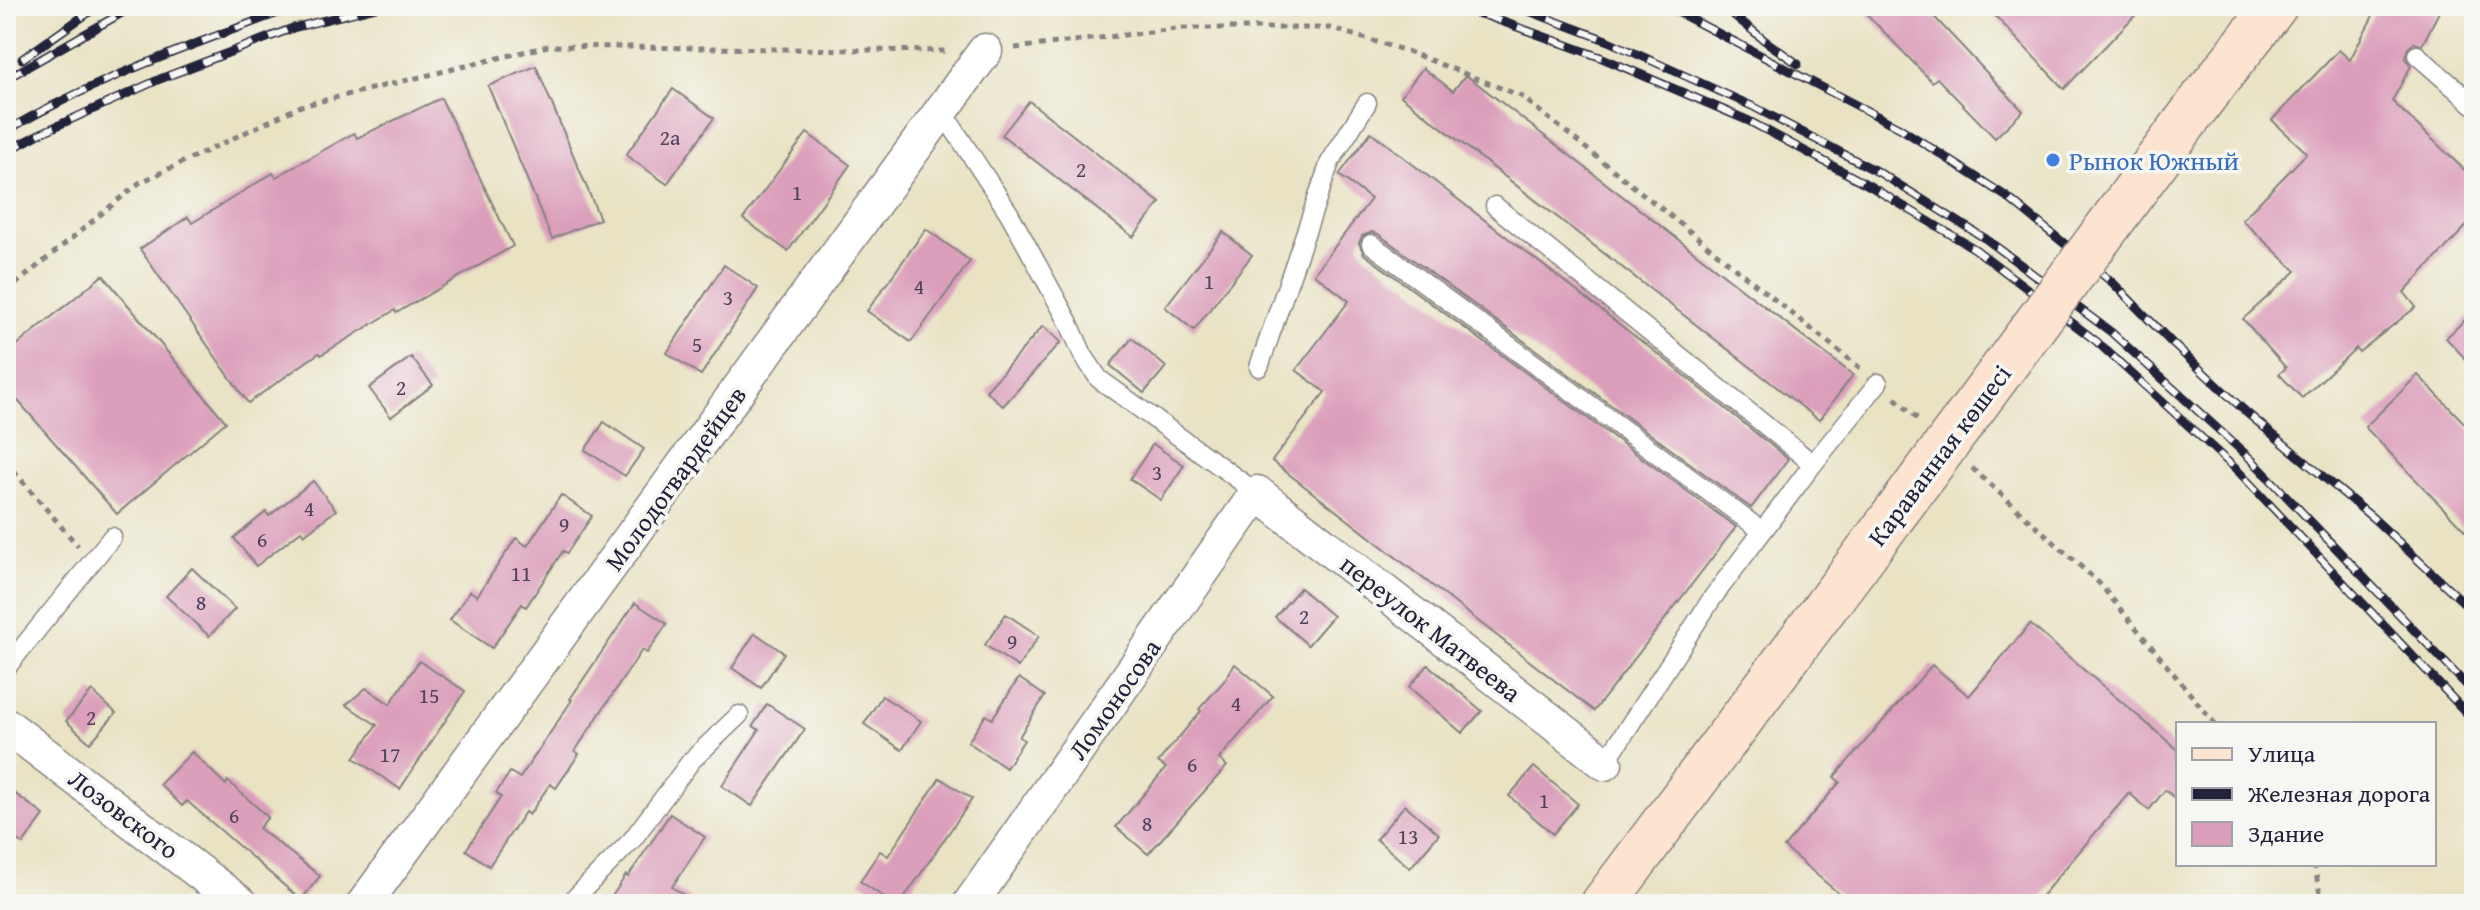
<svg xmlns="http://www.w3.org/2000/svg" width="2480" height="910" font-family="'Gentium Book Plus',serif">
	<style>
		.building { fill: #dc9fbb }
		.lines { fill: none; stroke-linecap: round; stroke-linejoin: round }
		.lane-casing { stroke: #868280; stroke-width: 21 }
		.street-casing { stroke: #868280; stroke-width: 37 }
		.secondary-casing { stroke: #868280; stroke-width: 47 }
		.path { stroke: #868280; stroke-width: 5; stroke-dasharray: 6 6; stroke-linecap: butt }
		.lane { stroke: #fff; stroke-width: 18 }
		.street { stroke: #fff; stroke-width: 34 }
		.secondary { stroke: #fde4d1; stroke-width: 44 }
		.rail-casing { stroke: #22223b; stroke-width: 9 }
		.rail { stroke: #f6f6f2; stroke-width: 6; stroke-dasharray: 18; stroke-linecap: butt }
		.secondary-bridge-casing { stroke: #868280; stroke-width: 47; stroke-linecap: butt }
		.secondary-bridge { stroke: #fde4d1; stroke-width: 44 }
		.shop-dot { fill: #3f7fe0; stroke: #f6f6f2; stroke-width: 3 }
		.labels { text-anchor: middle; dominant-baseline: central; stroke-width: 7; stroke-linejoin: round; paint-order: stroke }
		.number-label { font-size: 22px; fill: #50415b }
		.shop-label { font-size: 26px; fill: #366cbe; stroke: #f6f6f2; text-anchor: start }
		.street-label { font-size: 26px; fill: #22223b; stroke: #f6f6f2 }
	</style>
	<rect width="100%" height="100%" fill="#f6f6f2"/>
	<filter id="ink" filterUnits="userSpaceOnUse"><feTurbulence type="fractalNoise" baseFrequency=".0125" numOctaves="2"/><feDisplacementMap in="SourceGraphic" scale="16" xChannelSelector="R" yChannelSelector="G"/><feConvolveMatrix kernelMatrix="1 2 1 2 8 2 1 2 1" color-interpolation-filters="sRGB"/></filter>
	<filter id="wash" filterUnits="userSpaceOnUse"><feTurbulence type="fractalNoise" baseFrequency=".006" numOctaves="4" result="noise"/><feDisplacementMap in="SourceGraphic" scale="32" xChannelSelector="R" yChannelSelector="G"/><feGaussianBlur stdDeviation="1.8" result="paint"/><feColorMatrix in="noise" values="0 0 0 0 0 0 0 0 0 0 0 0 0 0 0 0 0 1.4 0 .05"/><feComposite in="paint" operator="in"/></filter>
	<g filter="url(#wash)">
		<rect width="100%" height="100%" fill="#e9e3c4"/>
		<g id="blocks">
			<!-- building -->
			<g class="building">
				<polygon points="1859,6 1924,6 2023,111 1995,138 1937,78 1932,82"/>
				<polygon points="1986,6 2144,6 2064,89"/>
				<polygon points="2378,6 2442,6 2422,45 2414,43 2408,48 2405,58 2411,66 2392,101 2474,179 2474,218 2404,292 2416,307 2359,352 2356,348 2302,398 2279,374 2286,368 2243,319 2296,271 2242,220 2307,153 2272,120 2339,50 2350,60"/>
				<polygon points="536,66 600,219 552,239 488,86"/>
				<polygon points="1423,68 1453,91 1466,75 1853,375 1819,420 1401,96"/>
				<polygon points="673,89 714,118 667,184 626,155"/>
				<polygon points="441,98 513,246 396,313 395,310 321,355 319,353 248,403 140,249 188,217 192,223 273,173 276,177 354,133 357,138"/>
				<polygon points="1029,101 1160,203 1133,237 1002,135"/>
				<polygon points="1371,132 1663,358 1788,459 1751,508 1378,234 1372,232 1362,236 1359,243 1364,254 1736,527 1594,711 1272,461 1325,392 1296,370 1349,301 1314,274 1371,199 1339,175"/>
				<polygon points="807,133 850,165 788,251 743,219"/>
				<polygon points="926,229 970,261 911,342 867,311"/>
				<polygon points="1223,232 1252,255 1194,330 1165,307"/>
				<polygon points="724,265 758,288 701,375 667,353"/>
				<polygon points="103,275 226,422 117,514 6,387 6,354"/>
				<polygon points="2474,311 2474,368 2446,338"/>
				<polygon points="1043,326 1061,342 1003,406 986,391"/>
				<polygon points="1132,338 1166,367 1144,393 1110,365"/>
				<polygon points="411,357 433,385 391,417 369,388"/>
				<polygon points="2418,375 2474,433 2474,540 2365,427"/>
				<polygon points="604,422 644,449 625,476 585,450"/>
				<polygon points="1153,444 1184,465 1161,500 1130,479"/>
				<polygon points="313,481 336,510 304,535 301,531 256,566 234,538 266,512 269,516"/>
				<polygon points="561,495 592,516 567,553 563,551 526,607 522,604 492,648 450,620 470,591 477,596 516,538 527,546"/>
				<polygon points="192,568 235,609 209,636 166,596"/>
				<polygon points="1300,588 1333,616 1308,645 1275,617"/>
				<polygon points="635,603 667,624 647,653 642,650 575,751 579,754 556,788 550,784 529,815 525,812 489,866 466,850 501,797 496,793 510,772 520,778 572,700 570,699"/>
				<polygon points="1006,614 1039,636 1018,667 985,645"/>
				<polygon points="2030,624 2178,750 2178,801 2165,790 2149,810 2129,793 2035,904 1851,904 1784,847 1840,782 1834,777 1932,665 1969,696"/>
				<polygon points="755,633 784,653 761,688 732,668"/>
				<polygon points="419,661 465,691 400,789 354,758 377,725 346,705 366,688 390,704"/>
				<polygon points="1235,664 1273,696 1219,759 1227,766 1148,854 1116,827 1166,768 1158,762 1201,711 1199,709 1224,681"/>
				<polygon points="1428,665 1482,711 1462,733 1409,687"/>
				<polygon points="1019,678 1045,696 1019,737 1024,740 1006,768 968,742 986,715 992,719"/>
				<polygon points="92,691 116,713 90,743 66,721"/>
				<polygon points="882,696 921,721 902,750 864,724"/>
				<polygon points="767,704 805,729 752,806 722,786 759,730 753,726"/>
				<polygon points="192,752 226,785 228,781 268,817 259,828 320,876 301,900 187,801 182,806 160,784"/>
				<polygon points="1534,767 1578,804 1553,834 1509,796"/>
				<polygon points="940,778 972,799 900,904 894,904 860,881 880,851 888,856"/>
				<polygon points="6,787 44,815 23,844 6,832"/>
				<polygon points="1405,805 1439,834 1410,868 1376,839"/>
				<polygon points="670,814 705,837 672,887 698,904 607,904 626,875 628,877"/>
			</g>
		</g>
	</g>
	<g filter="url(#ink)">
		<use href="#blocks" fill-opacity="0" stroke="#868280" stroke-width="2"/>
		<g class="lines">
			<!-- lane casing -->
			<g class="lane-casing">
				<g id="lane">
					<polyline points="2417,55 2474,105"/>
					<polyline points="942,111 1009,213 1068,321 1083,355 1099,379 1257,493"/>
					<polyline points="1495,206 1813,464"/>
					<polyline points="1371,244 1762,531"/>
					<polyline points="1259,367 1330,162 1367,103"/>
					<polyline points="6,668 112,537"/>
					<polyline points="1605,763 1713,597 1813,464 1878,383"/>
					<polyline points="569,904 632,840 691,761 739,715"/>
				</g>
			</g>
			<!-- street casing -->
			<g class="street-casing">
				<g id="street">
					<polyline points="6,725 241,904"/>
					<polyline points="364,904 985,51"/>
					<polyline points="970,904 1257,493 1605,763"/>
				</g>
			</g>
			<!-- secondary casing -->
			<g class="secondary-casing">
				<g id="secondary">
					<polyline points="2204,97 2275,6"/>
					<polyline points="1603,904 1892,518"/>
				</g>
			</g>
			<!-- path -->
			<g class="path">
				<polyline points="1015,48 1184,28 1330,28 1407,51 1521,96 1860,368"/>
				<polyline points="6,292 139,183 301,106 548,46 945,51"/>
				<polyline points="1895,398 1920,421"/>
				<polyline points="6,462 78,546"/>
				<polyline points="1972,468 2099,583 2215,724"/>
				<polyline points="2314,864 2322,904"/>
			</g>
			<!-- lane -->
			<use href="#lane" class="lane"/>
			<!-- street -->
			<use href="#street" class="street"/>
			<!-- secondary -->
			<use href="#secondary" class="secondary"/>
			<!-- rail casing -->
			<g class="rail-casing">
				<g id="rail">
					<polyline points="1449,6 1487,16 1600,57 1749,121 1870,186 1975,249 2096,341 2238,471 2474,721"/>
					<polyline points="1515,6 1606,40 1754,107 1880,173 1986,239 2111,332 2253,461 2474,693"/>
					<polyline points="1666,6 1900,128 2007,197 2113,283 2173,344 2247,413 2373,518 2474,612"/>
					<polyline points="1723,6 1764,40 1798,64"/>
					<polyline points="22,59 98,6"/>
					<polyline points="6,79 134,6"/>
					<path d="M 6,131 C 93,80 189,46 283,11 L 305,6"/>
					<polyline points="6,152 39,134 160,79 293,28 380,6"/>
				</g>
			</g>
			<!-- rail -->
			<use href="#rail" class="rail"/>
			<!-- secondary-bridge casing -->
			<g class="secondary-bridge-casing">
				<polyline id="secondary-bridge" points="1892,518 2204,97"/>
			</g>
			<!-- secondary-bridge -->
			<use href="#secondary-bridge" class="secondary-bridge"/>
		</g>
	</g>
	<!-- markers -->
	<circle class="shop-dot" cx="2053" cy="160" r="8"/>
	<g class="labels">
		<!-- number labels -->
		<g class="number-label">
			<text x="670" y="137">2а</text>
			<text x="1081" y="169">2</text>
			<text x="797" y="192">1</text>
			<text x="1209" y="281">1</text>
			<text x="919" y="286">4</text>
			<text x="728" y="297">3</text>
			<text x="697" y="344">5</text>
			<text x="401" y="387">2</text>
			<text x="1157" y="472">3</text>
			<text x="309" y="508">4</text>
			<text x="564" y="524">9</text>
			<text x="262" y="539">6</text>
			<text x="521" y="573">11</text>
			<text x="201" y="602">8</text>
			<text x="1304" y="616">2</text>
			<text x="1012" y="641">9</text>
			<text x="429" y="695">15</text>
			<text x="1236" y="703">4</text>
			<text x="91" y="717">2</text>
			<text x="390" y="754">17</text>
			<text x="1192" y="764">6</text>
			<text x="1544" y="800">1</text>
			<text x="234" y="815">6</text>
			<text x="1147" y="823">8</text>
			<text x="1408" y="836">13</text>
		</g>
		<!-- shop labels -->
		<g class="shop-label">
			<text x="2069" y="160">Рынок Южный</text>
		</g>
		<!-- street labels -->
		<g class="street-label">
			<text transform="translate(1939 455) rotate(-53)">Караванная көшесі</text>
			<text transform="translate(675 478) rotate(-54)">Молодогвардейцев</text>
			<text transform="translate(1431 628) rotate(38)">переулок Матвеева</text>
			<text transform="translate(1114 699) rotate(-55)">Ломоносова</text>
			<text transform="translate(124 814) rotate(37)">Лозовского</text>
		</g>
	</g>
	<!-- margin -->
	<rect width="2480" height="910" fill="none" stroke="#f6f6f2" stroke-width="32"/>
	<!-- legend -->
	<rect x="2176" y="722" width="260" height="144" fill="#f6f6f2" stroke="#a1a1a9" stroke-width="2"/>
	<rect x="2192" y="748" width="40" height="12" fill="#fde4d1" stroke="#a1a1a9" stroke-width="2"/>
	<text x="2248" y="762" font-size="24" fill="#22223b">Улица</text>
	<rect x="2192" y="788" width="40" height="12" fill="#22223b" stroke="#a1a1a9" stroke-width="2"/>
	<text x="2248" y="802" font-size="24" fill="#22223b">Железная дорога</text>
	<rect x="2192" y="822" width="40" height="24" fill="#dc9fbb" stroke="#a1a1a9" stroke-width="2"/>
	<text x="2248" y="842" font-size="24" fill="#22223b">Здание</text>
</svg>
